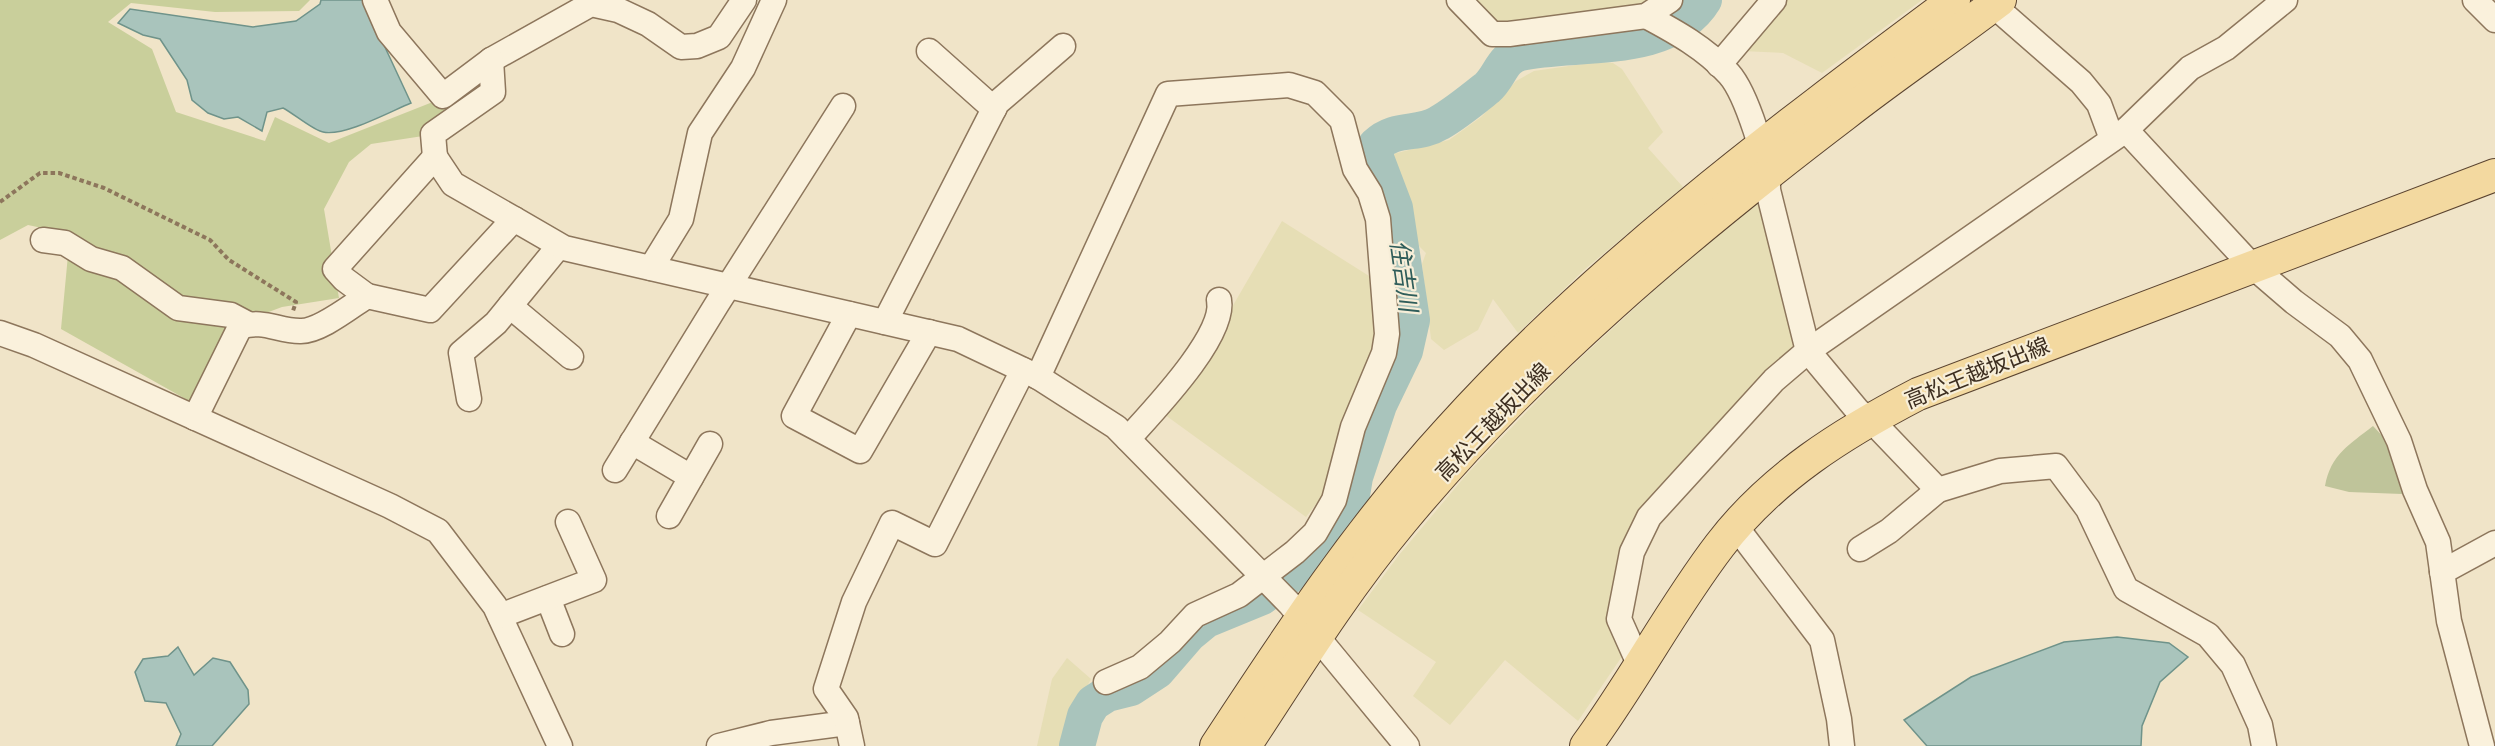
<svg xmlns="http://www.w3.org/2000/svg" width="2495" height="746" font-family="'Zilla Slab','Noto Sans JP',serif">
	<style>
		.farmland { fill: #e6deb5 }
		.green { fill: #c9cf9b }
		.cemetery { fill: #bfc49a }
		.water { fill: #a9c4bc; stroke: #6f938a; stroke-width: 1.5 }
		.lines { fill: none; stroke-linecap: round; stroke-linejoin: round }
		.river { stroke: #a9c4bc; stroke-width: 36 }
		.minor-casing { stroke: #8d765c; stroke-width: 27 }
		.major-casing { stroke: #5b4430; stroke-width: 34 }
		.path { stroke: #8d765c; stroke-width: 4; stroke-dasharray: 4.5 3; stroke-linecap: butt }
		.minor { stroke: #faf1dc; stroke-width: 24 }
		.major { stroke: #f3d9a0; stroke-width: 32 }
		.labels { text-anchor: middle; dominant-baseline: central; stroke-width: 4.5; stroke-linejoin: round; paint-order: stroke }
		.street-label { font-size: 22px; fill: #3d2e20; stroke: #f7eed8 }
		.water-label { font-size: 24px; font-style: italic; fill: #2f5d5a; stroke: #f7eed8 }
	</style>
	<rect width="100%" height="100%" fill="#f0e4c8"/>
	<!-- farmland -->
	<g class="farmland">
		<polygon points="1469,0 1652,0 1640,6 1498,28"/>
		<polygon points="1784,0 1922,0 1822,73 1783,53 1742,51"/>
		<polygon points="1597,62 1613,63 1622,69 1663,132 1648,148 1683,187 1584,270 1518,333 1493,299 1478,330 1444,350 1431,339 1422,264 1426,253 1419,246 1403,187 1391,161 1393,154 1449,140 1481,117 1516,81 1534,71"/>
		<polygon points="1756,204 1768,209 1805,348 1637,524 1623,655 1578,721 1505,660 1450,725 1413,696 1436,662 1358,610 1399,555 1467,474 1561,376 1686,261"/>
		<polygon points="1282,221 1377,281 1382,325 1327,490 1306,517 1161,412 1199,364"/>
		<polygon points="1067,658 1091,679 1074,710 1064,746 1037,746 1052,679"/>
	</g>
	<!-- green -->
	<polygon class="green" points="0,0 310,0 299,11 215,12 131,3 108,22 152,49 176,112 265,141 275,117 329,143 458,92 453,111 423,136 371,144 349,162 324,209 339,298 282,307 234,325 191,402 61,329 70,234 28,225 0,240"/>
	<!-- cemetery -->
	<path class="cemetery" d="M 2373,426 L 2388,442 L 2405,471 L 2402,494 L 2349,492 L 2325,486 C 2331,454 2349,445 2373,426 Z"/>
	<!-- water -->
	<g class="water">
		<path d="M 321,0 L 363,0 L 411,103 C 391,111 344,137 323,132 C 314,131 293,113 283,108 L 267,112 L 262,131 L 238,117 L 224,119 L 208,113 L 192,100 L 187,80 L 160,39 L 143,35 L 118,23 L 130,9 L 253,27 L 296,21 L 320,4 Z"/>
		<polygon points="2117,637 2169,643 2188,657 2160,682 2142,726 2141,746 1927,746 1904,720 1971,677 2064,642"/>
		<polygon points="178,647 194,675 213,658 230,662 248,690 249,704 212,746 176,746 181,734 166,703 145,701 135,672 143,659 168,656"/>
	</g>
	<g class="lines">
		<!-- river -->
		<path class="river" d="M 1077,746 L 1085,716 L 1093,703 L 1107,694 L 1131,688 L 1157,671 L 1189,634 L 1206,620 L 1262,597 L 1288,577 L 1326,540 L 1350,507 L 1355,477 L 1379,405 L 1405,351 L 1412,320 L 1395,208 L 1376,158 L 1376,145 C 1396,126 1418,136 1439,123 C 1455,114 1472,100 1487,88 C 1500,77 1502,57 1521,53 C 1575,41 1670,56 1704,0"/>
		<!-- minor casing -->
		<g class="minor-casing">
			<g id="minor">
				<polyline points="375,0 389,32 443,96 491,60 591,4 618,10 648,24 681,47 697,46 719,37 744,0"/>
				<polyline points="1459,0 1492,34 1509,34 1646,16 1670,0"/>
				<polyline points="2475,0 2495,20"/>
				<polyline points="1993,5 2081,82 2099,104 2112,139"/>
				<path d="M 1646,16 C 1676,32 1705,48 1729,74 C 1746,93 1769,164 1768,190 L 1808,351 L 1858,411 L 1870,419 L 1938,490 L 2000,471 L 2056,466 L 2088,509 L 2126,589 L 2208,635 L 2233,665 L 2260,725 L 2264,746"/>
				<polyline points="929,51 994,109"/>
				<polyline points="1719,65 1774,0"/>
				<polyline points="2126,130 2251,265 2294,302 2340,336 2360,360 2399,441 2415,490 2438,542 2449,621 2482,746"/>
				<polyline points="435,157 433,134 493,92 491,60"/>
				<polyline points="43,240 65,243 91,259 122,268 178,308 231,315 248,324"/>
				<polyline points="651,268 681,219 700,133 743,68 774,0"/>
				<polyline points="367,296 344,279 335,269 435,157 453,184 514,219"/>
				<polyline points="510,306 571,357"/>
				<polyline points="849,314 794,416 860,451 929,332"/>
				<polyline points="885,322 997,103 1063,46"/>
				<polyline points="0,333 34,345 390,506 438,531 495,606 560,746"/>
				<polyline points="1038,377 1168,94 1289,85 1315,93 1342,120 1355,169 1370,193 1378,219 1387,334 1384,353 1353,427 1334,500 1315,533 1295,552 1239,595 1195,615 1170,642 1140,667 1106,682"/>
				<polyline points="469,399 461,353 496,323 559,246"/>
				<path d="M 195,418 L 240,327 C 264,319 277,331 300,331 C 319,332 351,306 367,296 L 430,310 L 514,219 L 564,248 L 958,339 L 1038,377 L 1116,427 L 1290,604 L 1407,746"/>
				<path d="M 1128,439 C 1152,412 1226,336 1219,300"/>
				<polyline points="632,442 691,477"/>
				<polyline points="615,470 717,304 843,106"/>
				<polyline points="669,516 710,444"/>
				<polyline points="1736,527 1822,640 1839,719 1842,746"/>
				<polyline points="1860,549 1889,531 1938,490"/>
				<polyline points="2442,572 2495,543"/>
				<polyline points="548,598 562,634"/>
				<polyline points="500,616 594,580 568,522"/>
				<polyline points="1640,666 1619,619 1632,552 1649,517 1774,380 1808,351 2126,130 2190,68 2226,48 2285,0"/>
				<polyline points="719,746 771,733 847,723"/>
				<polyline points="852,746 846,718 826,689 854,602 892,523 935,544 1023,370"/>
			</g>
		</g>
		<!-- major casing -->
		<g class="major-casing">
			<g id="major">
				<path d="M 1216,746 C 1288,636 1360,527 1449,430 C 1598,265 1777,132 1954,0"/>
				<path d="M 1245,746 C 1295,670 1343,592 1402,521 C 1530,366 1685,236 1844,115 C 1895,75 1949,39 2000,0"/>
				<path d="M 1586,746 C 1634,681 1671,609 1720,545 C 1772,477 1843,433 1918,394 L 2495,175"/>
			</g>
		</g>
		<!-- path -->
		<polyline class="path" points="0,202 40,173 59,173 104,188 210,240 229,260 296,302 293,311"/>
		<!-- minor -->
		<use href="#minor" class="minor"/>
		<!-- major -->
		<use href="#major" class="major"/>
	</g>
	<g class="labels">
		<!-- street labels -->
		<g class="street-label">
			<text transform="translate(1977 373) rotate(-22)">高松王越坂出線</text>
			<text transform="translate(1493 422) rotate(-46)">高松王越坂出線</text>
		</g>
		<!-- water labels -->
		<g class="water-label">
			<text transform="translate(1404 276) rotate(82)">住吉川</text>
		</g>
	</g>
</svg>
